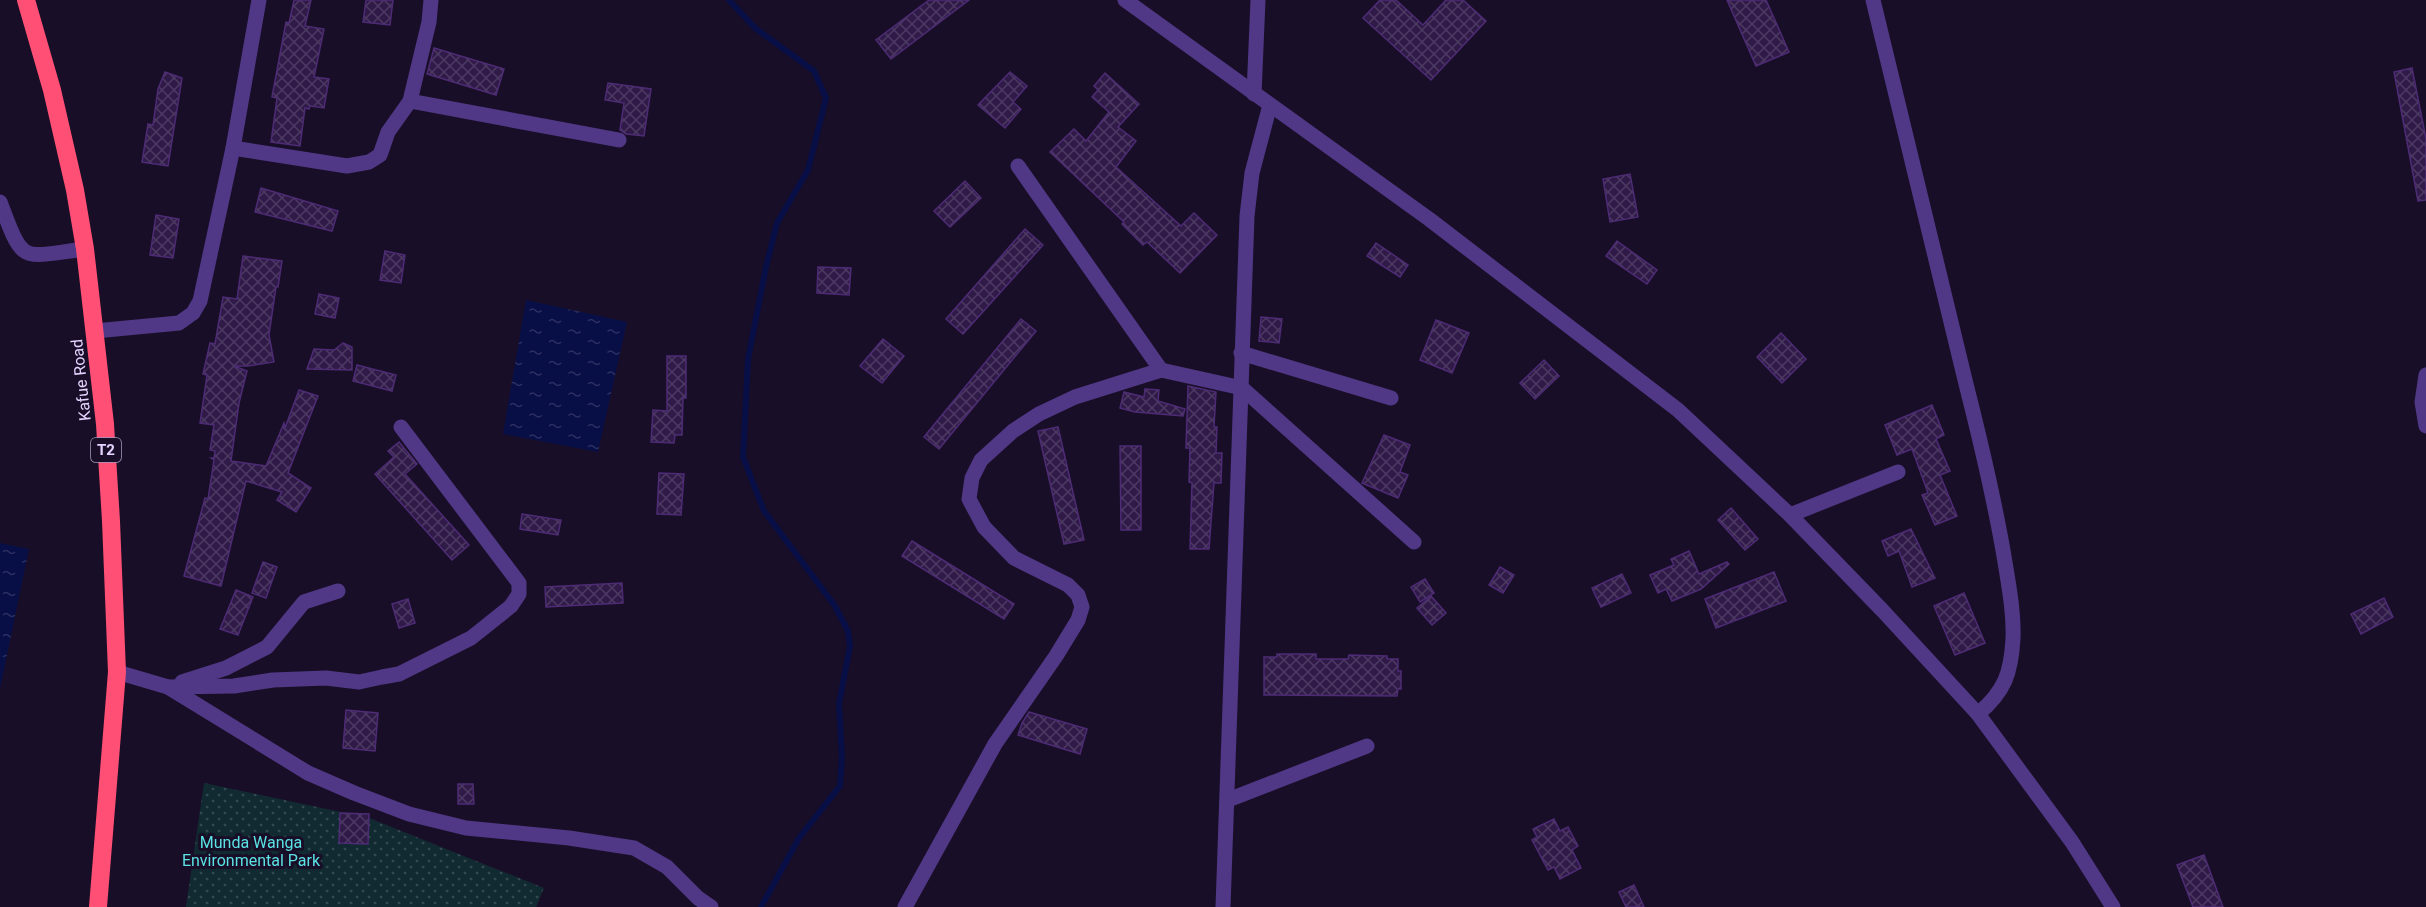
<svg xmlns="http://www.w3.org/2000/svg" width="2426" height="907" font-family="Roboto,sans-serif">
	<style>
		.garden { fill: url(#garden-dots) }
		.water { fill: url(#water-ripples) }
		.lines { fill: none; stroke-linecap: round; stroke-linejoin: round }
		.stream { stroke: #080e46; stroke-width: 6 }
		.building { fill: url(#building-cross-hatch); stroke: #4d2b75; stroke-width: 1.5 }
		.street { stroke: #503887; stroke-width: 15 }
		.highway { stroke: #ff4f75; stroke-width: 18 }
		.labels { text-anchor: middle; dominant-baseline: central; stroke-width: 6; stroke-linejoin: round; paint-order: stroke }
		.shield { fill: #190e27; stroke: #a799be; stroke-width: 1.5 }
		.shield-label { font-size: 15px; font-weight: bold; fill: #e4d4ff }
		.street-label { font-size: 16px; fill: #e4d4ff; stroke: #190e27 }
		.park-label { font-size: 16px; fill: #5be2e4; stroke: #190e27 }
	</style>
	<defs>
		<pattern id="garden-dots" width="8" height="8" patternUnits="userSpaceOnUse" patternTransform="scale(1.5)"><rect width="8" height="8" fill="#112a31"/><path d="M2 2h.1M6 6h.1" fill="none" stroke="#344850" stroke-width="1.8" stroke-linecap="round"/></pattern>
		<pattern id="water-ripples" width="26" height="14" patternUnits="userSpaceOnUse" patternTransform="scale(1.5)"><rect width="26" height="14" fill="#080e46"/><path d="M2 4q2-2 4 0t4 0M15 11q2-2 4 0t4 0" fill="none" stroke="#2c3062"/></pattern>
		<pattern id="building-cross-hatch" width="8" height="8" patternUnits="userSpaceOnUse" patternTransform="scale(1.5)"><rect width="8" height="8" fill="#2f1a48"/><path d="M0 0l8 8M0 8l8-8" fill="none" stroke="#4d3a63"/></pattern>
	</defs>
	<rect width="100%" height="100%" fill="#190e27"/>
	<!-- garden -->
	<polygon class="garden" points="204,783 369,818 544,888 536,907 186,907"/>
	<!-- water -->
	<g class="water">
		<polygon points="526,300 627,322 598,452 503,434"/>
		<polygon points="0,543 29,549 0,689"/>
	</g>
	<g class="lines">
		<!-- stream -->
		<polyline class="stream" points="729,0 755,28 814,71 826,98 808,170 777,223 766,267 748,359 743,457 764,511 835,606 848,631 850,646 839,704 842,757 840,786 799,838 761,907"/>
	</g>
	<!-- building -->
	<g class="building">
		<polygon points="294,0 311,0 305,26 324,29 314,77 329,79 324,108 310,106 309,109 305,108 300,146 271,142 277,98 272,97 286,22 289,23"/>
		<polygon points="366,0 393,0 390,25 363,22"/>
		<polygon points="929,0 969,0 891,59 876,40"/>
		<polygon points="1380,0 1396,0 1423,25 1446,0 1463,0 1486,21 1431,80 1363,18"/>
		<polygon points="1727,0 1766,0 1789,52 1756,66"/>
		<polygon points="434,48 504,69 496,95 427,74"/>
		<polygon points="2412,68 2426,139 2426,200 2418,201 2394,72"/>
		<polygon points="165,72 182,78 168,166 142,162 148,124 153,125 158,89"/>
		<polygon points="1010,72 1027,86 1013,102 1021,109 1005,128 978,105"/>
		<polygon points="1105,73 1139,104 1118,127 1136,141 1116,167 1181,226 1194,213 1217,235 1180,273 1147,242 1143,245 1122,224 1124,222 1050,152 1074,129 1086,141 1109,112 1092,97 1098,90 1094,86"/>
		<polygon points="608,83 651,89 644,136 626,134 620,130 624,103 605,100"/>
		<polygon points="1630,174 1638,217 1610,222 1603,179"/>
		<polygon points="965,181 981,198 950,227 934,211"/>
		<polygon points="261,188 338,211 332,231 255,212"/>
		<polygon points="156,215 179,219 173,258 150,255"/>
		<polygon points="1025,229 1043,245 963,334 946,319"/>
		<polygon points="1617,241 1657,270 1647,284 1606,256"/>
		<polygon points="1376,243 1408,265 1400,277 1367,256"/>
		<polygon points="385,251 405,255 401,283 380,280"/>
		<polygon points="243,256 282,261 278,287 276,287 269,335 274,362 248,366 234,366 247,371 239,403 231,461 266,466 284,423 285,428 299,390 318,396 288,473 311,488 296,512 277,500 282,492 246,481 221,586 184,576 205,498 208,499 214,460 211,458 214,458 215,451 210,450 214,425 200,423 207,375 203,374 210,343 215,344 223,297 237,299"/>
		<polygon points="818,267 851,268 849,295 817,293"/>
		<polygon points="319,294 339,298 335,318 315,314"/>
		<polygon points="1261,317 1282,319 1279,343 1259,341"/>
		<polygon points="1021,319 1036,331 939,449 924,437"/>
		<polygon points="1436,320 1469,333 1452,373 1420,360"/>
		<polygon points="1781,333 1806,359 1782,383 1757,357"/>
		<polygon points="883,339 904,356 882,383 860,366"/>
		<polygon points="343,343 352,347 352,370 307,369 314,349 334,350"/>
		<polygon points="667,356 686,356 686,398 683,398 682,435 675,435 674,443 651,442 653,410 667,411"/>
		<polygon points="1544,360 1559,376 1535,399 1520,383"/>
		<polygon points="357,365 396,375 392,391 353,381"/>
		<polygon points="1188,386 1216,392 1214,427 1217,427 1216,453 1222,453 1221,483 1214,483 1209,549 1190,549 1192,483 1189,482 1190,448 1186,448"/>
		<polygon points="1145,389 1159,390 1158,401 1185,409 1183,416 1135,412 1120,408 1124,392 1144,397"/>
		<polygon points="1932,405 1944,435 1936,439 1950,471 1940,475 1957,516 1935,525 1922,495 1928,493 1912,449 1897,455 1885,425"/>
		<polygon points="1058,427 1084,540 1064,544 1038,431"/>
		<polygon points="1384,435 1410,445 1400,472 1408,475 1398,498 1362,483"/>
		<polygon points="399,442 417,464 405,474 469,545 452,560 375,474 394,457 388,451"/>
		<polygon points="1120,446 1141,446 1141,530 1121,530"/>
		<polygon points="659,473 684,474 681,515 657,514"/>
		<polygon points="1731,508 1758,539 1745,550 1718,520"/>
		<polygon points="522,514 561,520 558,535 520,529"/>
		<polygon points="1911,529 1935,578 1912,587 1899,551 1888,556 1882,541"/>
		<polygon points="912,541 1014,604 1004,619 902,556"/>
		<polygon points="1689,551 1699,574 1727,562 1729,564 1701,589 1672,601 1666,589 1658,593 1650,575 1674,565 1671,559"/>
		<polygon points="263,562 277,567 266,598 252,593"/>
		<polygon points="1500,567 1514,575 1503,593 1489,585"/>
		<polygon points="1774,572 1786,601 1716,628 1705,599"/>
		<polygon points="1622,574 1631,593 1601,607 1592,588"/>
		<polygon points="1425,579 1434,593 1420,602 1411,587"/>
		<polygon points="622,583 623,603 546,607 545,587"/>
		<polygon points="236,590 253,597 238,635 220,629"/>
		<polygon points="1964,593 1985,643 1955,655 1934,606"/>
		<polygon points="1431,596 1446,613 1432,625 1417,608"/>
		<polygon points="2384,598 2393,617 2361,634 2351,614"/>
		<polygon points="408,599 415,623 399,628 392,604"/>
		<polygon points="1277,654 1316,654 1316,659 1348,659 1349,655 1387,656 1387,659 1398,659 1398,671 1401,671 1401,689 1398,689 1397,696 1264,695 1264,657 1277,657"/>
		<polygon points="346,710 378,713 375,751 343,748"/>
		<polygon points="1029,712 1087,729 1080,754 1018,735 1022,723"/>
		<polygon points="458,784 473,784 474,804 458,804"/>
		<polygon points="340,813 369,814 368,844 339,843"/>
		<polygon points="1554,819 1560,831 1568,827 1578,846 1572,850 1581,868 1560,879 1554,867 1548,870 1532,840 1537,837 1533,829"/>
		<polygon points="2204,855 2223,907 2193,907 2177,865"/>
		<polygon points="1634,885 1644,907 1626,907 1619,892"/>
	</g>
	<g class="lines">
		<!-- street -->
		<g class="street">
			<polyline points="1125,0 1429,219 1678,410 1790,515 1883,611 1978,714 2072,842 2113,907"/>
			<path d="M 1873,0 C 1903,128 1934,256 1966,384 C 1981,443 1995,502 2005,562 C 2009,587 2014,613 2013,639 C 2011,673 2005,691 1978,714"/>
			<polyline points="1254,94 1258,0"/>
			<polyline points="410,101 619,140"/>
			<polyline points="233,148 347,166 369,162 380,155 388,132 410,101 429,22 431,0"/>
			<polyline points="1018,166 1161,370"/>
			<path d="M 0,202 C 24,266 20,257 85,249"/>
			<polyline points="95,331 179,323 193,313 200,301 233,148 259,0"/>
			<polyline points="1241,353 1391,398"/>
			<polyline points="2426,375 2422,402 2426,426"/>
			<polyline points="1790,515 1898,472"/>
			<polyline points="117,672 168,687 234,686 273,680 326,678 359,682 382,677 399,674 471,638 511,606 519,594 519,583 401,427"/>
			<polyline points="182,682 226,668 267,647 304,602 338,591"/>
			<polyline points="168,687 308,773 354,793 409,814 466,828 569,838 634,848 667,867 698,898 711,907"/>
			<polyline points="1228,800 1367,746"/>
			<polyline points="905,907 995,744 1056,656 1078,620 1082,607 1078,595 1068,585 1014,558 984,527 969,499 972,478 981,460 1013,431 1039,414 1075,397 1161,370 1242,388 1414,542"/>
			<polyline points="1223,907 1247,216 1252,173 1270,105"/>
		</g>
		<!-- highway -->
		<polyline class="highway" points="26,0 52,90 75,190 85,249 105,424 111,521 117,672 98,907"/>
	</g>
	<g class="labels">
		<!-- shield labels -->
		<rect class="shield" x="91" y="438" width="30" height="24" rx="4.5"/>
		<g class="shield-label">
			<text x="106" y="450">T2</text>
		</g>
		<!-- street labels -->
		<g class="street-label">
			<text transform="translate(81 380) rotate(-96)">Kafue Road</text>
		</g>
		<!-- park labels -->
		<g class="park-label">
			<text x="251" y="842">Munda Wanga<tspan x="251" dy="18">Environmental Park</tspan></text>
		</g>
	</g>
</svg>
